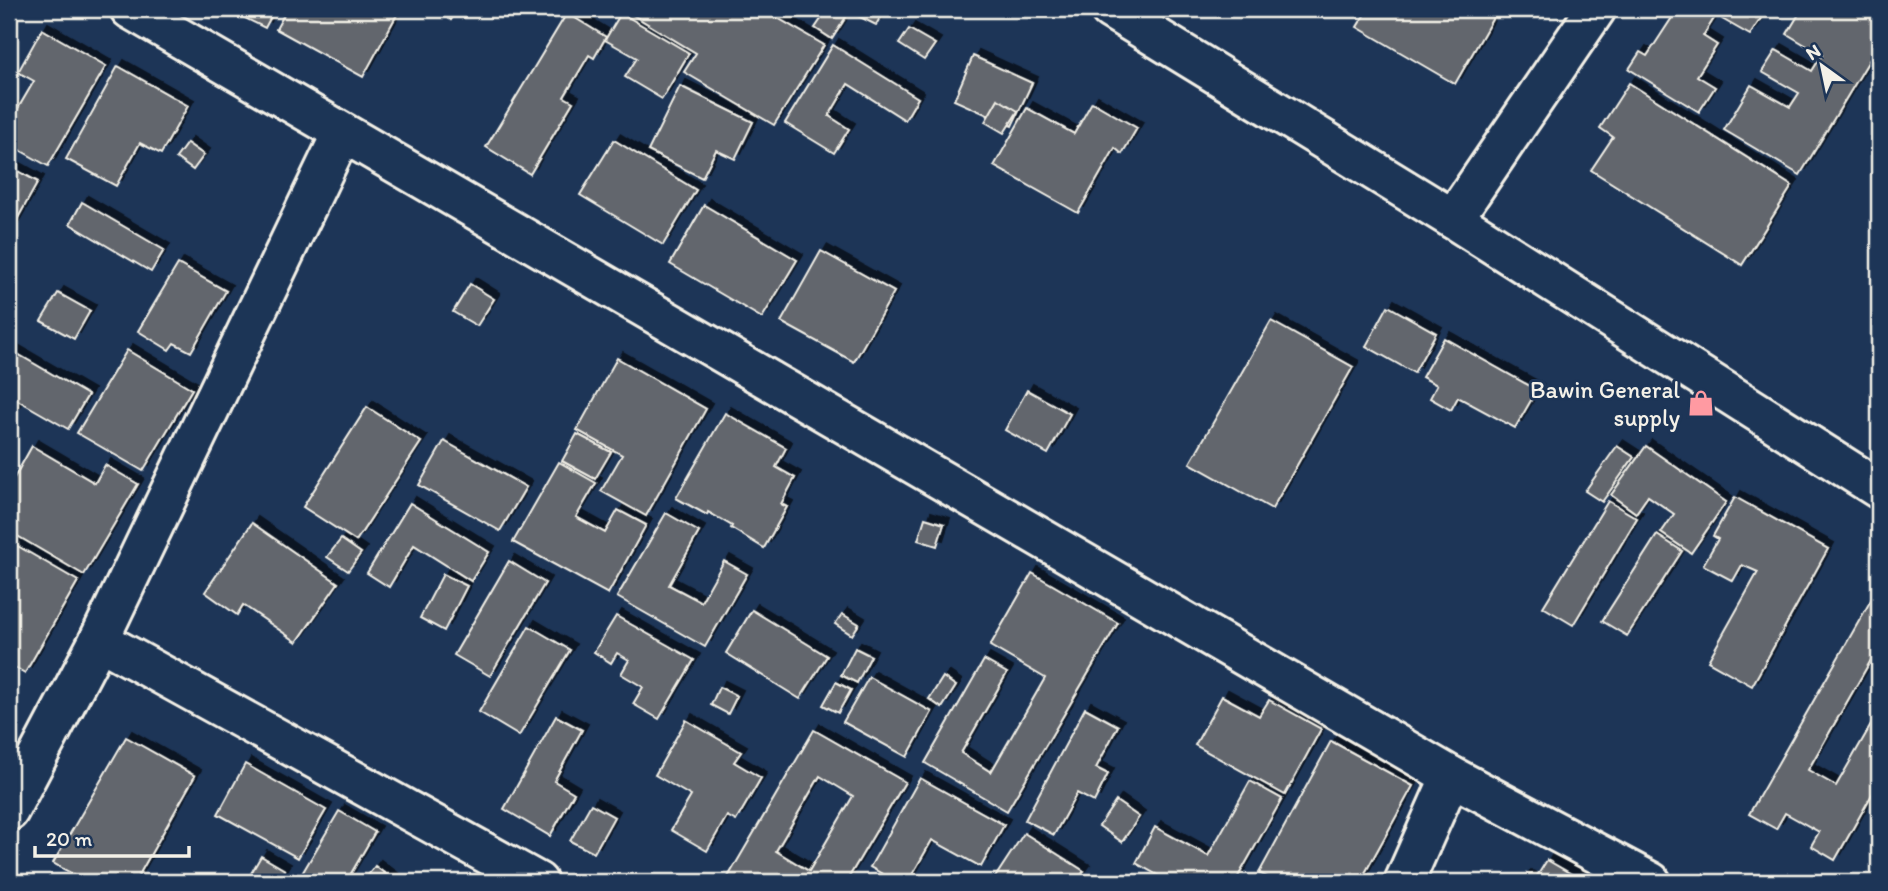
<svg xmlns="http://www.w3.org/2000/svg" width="1888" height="891" font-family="Itim,sans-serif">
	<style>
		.building { fill: #62666d; stroke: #f4f1e8; stroke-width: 2; fill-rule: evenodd; filter: url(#shadow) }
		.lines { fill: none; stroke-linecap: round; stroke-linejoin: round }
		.minor-casing { stroke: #f4f1e8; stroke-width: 44 }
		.tertiary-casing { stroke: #f4f1e8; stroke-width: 44 }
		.minor { stroke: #1d3557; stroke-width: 38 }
		.tertiary { stroke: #1d3557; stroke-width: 38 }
		.labels { text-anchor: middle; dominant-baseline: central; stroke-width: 6; stroke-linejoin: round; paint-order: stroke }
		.poi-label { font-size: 24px; fill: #f4f1e8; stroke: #1d3557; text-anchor: end }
	</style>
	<defs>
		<filter id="shadow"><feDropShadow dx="6" dy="-6" stdDeviation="0" flood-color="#0009"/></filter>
	</defs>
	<rect width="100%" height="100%" fill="#1d3557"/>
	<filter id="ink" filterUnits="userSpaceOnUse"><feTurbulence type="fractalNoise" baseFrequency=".0143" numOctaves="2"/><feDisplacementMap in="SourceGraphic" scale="14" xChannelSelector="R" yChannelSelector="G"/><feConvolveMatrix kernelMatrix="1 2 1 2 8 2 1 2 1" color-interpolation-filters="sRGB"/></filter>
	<g filter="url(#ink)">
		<!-- building -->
		<g class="building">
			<polygon points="227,9 275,9 265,28"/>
			<polygon points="287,9 400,9 363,77 276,29"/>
			<polygon points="435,9 458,9 451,20"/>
			<polygon points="623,9 762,9 824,45 774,125 684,72 696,53"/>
			<polygon points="828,9 851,9 832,39 815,28"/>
			<polygon points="854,9 885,9 876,25 852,13"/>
			<polygon points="1368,9 1498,9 1455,84 1357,27"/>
			<polygon points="1669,9 1720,9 1703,36 1717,45 1697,76 1715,87 1699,112 1629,69 1640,52 1647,56 1675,13"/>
			<polygon points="1728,9 1767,9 1750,35 1722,19"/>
			<polygon points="1802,9 1879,9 1879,44 1800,175 1724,130 1751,85 1790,107 1799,93 1762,72 1776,50 1812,71 1822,55 1787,34"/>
			<polygon points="567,13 606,37 594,58 589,55 564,97 573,102 530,174 486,147"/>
			<polygon points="621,13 689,53 662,99 625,77 637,58 605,40"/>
			<polygon points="42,29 106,66 48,166 9,144 9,105 17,110 34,81 18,72"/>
			<polygon points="909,29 935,44 924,60 899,44"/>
			<polygon points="833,45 918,98 905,120 848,84 829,116 849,129 834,153 785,123"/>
			<polygon points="973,56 1032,83 1012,126 954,100"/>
			<polygon points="118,66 188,106 161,154 140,143 116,186 66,159"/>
			<polygon points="1629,83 1792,186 1742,265 1591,170 1613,137 1600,128"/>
			<polygon points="680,86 753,122 735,159 716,150 702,178 648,151"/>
			<polygon points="998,99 1018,111 1004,133 985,122"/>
			<polygon points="1092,102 1137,128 1122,154 1115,148 1078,213 994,166 1027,108 1074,134"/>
			<polygon points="614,140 696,190 663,245 580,195"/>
			<polygon points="187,143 204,155 193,170 176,158"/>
			<polygon points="9,166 38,182 9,234"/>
			<polygon points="82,202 164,250 151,272 70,224"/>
			<polygon points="704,205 797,260 762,318 670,264"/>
			<polygon points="821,251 894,292 854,362 781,322"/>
			<polygon points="178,264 226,291 191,352 174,343 169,350 138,331"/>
			<polygon points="470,284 494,299 477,326 453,312"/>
			<polygon points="58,293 90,311 74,339 41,321"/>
			<polygon points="1388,306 1436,333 1414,373 1366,346"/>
			<polygon points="1271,321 1353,367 1272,509 1190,463"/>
			<polygon points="1444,338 1537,390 1515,428 1458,397 1451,410 1430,398 1437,385 1422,377"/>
			<polygon points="9,349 88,395 68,429 9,395"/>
			<polygon points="127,350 192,389 143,471 77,433"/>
			<polygon points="617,358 706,409 646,516 601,491 622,455 577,430"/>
			<polygon points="1027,390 1070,414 1048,454 1005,430"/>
			<polygon points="9,403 16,408 9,420"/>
			<polygon points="367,407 421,442 356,541 303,507"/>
			<polygon points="725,413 786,448 776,467 795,478 781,504 787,507 764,548 731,528 732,526 708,512 707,515 676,498"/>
			<polygon points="577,434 611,452 595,479 562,461"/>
			<polygon points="444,441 526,487 500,531 419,485"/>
			<polygon points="32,446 95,483 105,465 138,484 84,575 9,531 9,487"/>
			<polygon points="1617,446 1634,457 1602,502 1585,491"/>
			<polygon points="1646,446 1726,502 1691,553 1661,533 1674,514 1648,496 1636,513 1611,495"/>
			<polygon points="559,462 596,483 576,517 605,533 618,510 646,525 608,594 513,542"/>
			<polygon points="1735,497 1828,549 1752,686 1708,661 1758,572 1742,565 1733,581 1703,565 1718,539 1713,536"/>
			<polygon points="1608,501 1637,518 1573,625 1543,607"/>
			<polygon points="410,503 489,552 471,581 414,545 389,587 367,573"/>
			<polygon points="666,513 699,532 669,585 701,602 724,561 747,574 705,647 617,597"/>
			<polygon points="925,518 944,524 937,546 918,540"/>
			<polygon points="252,523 338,583 297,642 243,605 237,615 205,592"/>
			<polygon points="1657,535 1682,551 1627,636 1602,621"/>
			<polygon points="341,539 361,553 348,571 327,557"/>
			<polygon points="9,541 78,581 25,673 9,664"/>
			<polygon points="509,561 545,583 490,676 454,655"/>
			<polygon points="1032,573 1118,623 1007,811 925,763 984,660 1007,673 961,753 991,772 1045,678 990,646"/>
			<polygon points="443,574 467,586 444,631 420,618"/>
			<polygon points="1879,586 1879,655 1875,653 1808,770 1836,786 1879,711 1879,782 1835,860 1811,846 1819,832 1785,813 1776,829 1749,814"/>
			<polygon points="752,610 827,656 800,699 726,653"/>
			<polygon points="842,614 859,624 852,635 835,624"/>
			<polygon points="616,616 694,660 659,719 633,704 643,687 621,674 629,660 617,653 611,663 594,652"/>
			<polygon points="529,626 570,650 519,736 479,712"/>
			<polygon points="855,648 871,656 857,683 841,675"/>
			<polygon points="869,677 932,712 907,757 843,722"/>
			<polygon points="943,677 956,686 942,708 929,699"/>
			<polygon points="836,682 851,690 838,713 823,705"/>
			<polygon points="719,687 737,696 728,714 711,705"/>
			<polygon points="1222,696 1259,716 1269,700 1321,729 1285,795 1195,745"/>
			<polygon points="1085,708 1118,726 1096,768 1108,774 1094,802 1077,793 1054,835 1025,820"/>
			<polygon points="556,716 582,730 554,781 574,793 550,836 504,809"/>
			<polygon points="686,720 741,752 734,762 761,778 736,821 727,816 707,851 671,830 691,796 655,775"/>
			<path d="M 814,730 L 905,782 L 846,882 L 725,882 ZM 820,776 L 853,796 L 809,871 L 776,851 Z"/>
			<polygon points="126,737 195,776 135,882 87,882 53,863"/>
			<polygon points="1331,741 1413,786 1360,882 1316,882 1305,875 1301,882 1277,882 1259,873"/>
			<polygon points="245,764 326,810 298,858 218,814"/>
			<polygon points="920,778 1004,825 981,867 932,840 908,882 897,882 870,867"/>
			<polygon points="1250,781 1282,799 1235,882 1170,882 1136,863 1155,827 1208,856"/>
			<polygon points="1116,801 1139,817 1122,842 1099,826"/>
			<polygon points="591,804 614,817 594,853 570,841"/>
			<polygon points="339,811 375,832 346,882 297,882"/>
			<polygon points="1024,833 1084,871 1076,882 992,882"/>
			<polygon points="261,856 285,870 278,882 246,882"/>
			<polygon points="1547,860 1585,882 1521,882 1525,876 1534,881"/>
			<polygon points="375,866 396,882 363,882"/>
		</g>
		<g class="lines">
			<!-- minor casing -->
			<g class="minor-casing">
				<g id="minor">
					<polyline points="130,9 1451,776 1651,882"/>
					<polyline points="1453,219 1596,9"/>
					<polyline points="99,640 538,882"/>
					<polyline points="9,811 99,640 342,133"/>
					<polyline points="1404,882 1451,776"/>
				</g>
			</g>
			<!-- tertiary casing -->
			<g class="tertiary-casing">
				<polyline id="tertiary" points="1110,9 1453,219 1879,489"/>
			</g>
			<!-- minor -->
			<use href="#minor" class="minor"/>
			<!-- tertiary -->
			<use href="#tertiary" class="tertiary"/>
		</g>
	</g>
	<!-- icons -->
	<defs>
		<g id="shop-bare" transform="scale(2.1)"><path d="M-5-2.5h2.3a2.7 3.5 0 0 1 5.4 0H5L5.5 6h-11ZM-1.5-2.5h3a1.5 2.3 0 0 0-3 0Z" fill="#ff9aa2" stroke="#1d3557" stroke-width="2.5" paint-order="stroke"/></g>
	</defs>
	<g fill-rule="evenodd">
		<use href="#shop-bare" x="1701" y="403"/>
	</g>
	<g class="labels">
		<!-- poi labels -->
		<g class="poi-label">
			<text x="1680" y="389">Bawin General<tspan x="1680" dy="28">supply</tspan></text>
		</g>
	</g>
	<!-- margin -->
	<rect width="1888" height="891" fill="none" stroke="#1d3557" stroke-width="35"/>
	<rect x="18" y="18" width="1853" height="856" fill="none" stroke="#f4f1e8" stroke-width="2.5" filter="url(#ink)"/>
	<!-- north arrow -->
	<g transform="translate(1822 66) rotate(327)" stroke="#1d3557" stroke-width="5" paint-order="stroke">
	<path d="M0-5L12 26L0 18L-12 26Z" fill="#f4f1e8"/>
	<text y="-10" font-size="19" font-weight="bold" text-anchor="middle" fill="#f4f1e8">N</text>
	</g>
	<!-- scale -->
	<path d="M35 846v10h154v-10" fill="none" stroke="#f4f1e8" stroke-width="3.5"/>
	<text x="46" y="846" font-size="21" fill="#f4f1e8" stroke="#1d3557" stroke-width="5" paint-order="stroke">20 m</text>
</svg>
